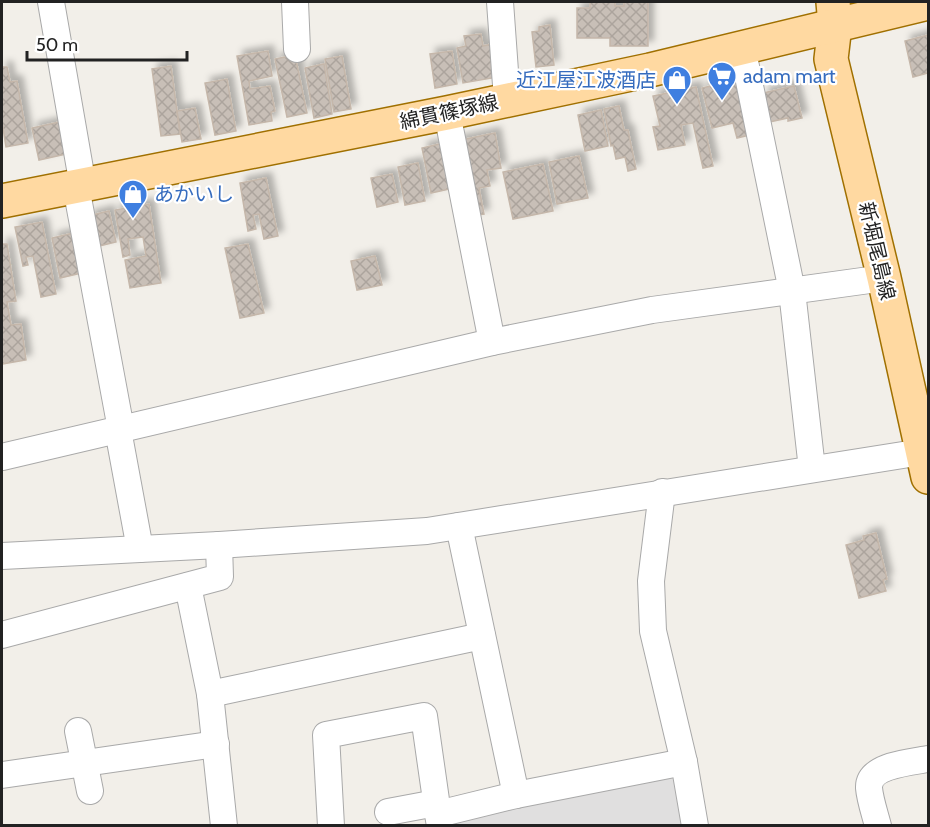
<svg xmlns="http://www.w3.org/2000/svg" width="930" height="827" font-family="Cabin,'Noto Sans JP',sans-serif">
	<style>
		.residential { fill: #e0dfdf }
		.building { fill: url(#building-cross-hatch); stroke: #c5b7aa; stroke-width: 1.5; filter: url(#shadow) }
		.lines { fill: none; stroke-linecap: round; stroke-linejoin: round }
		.minor-casing { stroke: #a9a9a9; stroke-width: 28 }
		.major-casing { stroke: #a07000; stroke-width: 36 }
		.minor { stroke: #fff; stroke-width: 26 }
		.major { stroke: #ffd9a1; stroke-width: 33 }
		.labels { text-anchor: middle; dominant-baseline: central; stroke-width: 4.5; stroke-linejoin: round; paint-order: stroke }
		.shop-label { font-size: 20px; fill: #366cbe; stroke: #fff; text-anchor: start }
		.street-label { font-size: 20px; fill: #222; stroke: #fff }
	</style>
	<defs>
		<pattern id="building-cross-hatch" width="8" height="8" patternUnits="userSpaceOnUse" patternTransform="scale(1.5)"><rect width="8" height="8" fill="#c8bfb7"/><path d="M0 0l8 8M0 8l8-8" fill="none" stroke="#aca49d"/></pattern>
		<filter id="shadow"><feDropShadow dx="5.5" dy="-5.5" stdDeviation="3" flood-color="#0004"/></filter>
	</defs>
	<rect width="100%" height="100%" fill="#f2efe9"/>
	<!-- residential -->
	<polygon class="residential" points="667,774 682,786 688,825 452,826 462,813"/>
	<!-- building -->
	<g class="building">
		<polygon points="590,2 615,2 615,6 624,6 624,2 648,2 648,46 610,46 610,38 577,38 577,8 590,8"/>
		<polygon points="550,25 554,65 536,67 532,32 539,31 539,27"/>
		<polygon points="481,34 483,46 492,44 498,77 463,83 457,48 466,46 464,36"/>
		<polygon points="928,35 928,73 913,77 905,41"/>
		<polygon points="268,51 272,76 249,81 250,89 270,86 275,111 271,112 272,121 249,125 237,56"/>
		<polygon points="452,51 457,84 435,88 430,54"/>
		<polygon points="295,55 307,113 287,117 275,59"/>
		<polygon points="342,56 351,109 334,112 325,59"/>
		<polygon points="324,64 332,114 314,118 305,68"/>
		<polygon points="171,66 180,134 161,136 152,69"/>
		<polygon points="2,67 7,67 10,82 17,81 28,143 6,147 2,122"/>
		<polygon points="227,79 236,131 215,135 205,83"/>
		<polygon points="737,80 750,135 737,138 733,123 712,128 702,88"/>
		<polygon points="794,86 802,118 788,121 788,118 769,122 763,93"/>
		<polygon points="696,87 713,166 703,168 693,123 681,125 685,145 658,150 653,127 660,126 653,96"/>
		<polygon points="619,106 624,130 628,130 636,169 628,171 625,157 616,159 613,145 611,146 604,109"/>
		<polygon points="195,108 201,139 182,142 177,111"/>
		<polygon points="601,110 608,146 585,151 578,115"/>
		<polygon points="64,121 71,153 39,160 32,128"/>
		<polygon points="495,133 501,168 487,170 490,186 479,188 484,214 470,216 456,141"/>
		<polygon points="444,143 454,188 431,193 422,148"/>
		<polygon points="579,156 588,198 557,204 549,162"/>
		<polygon points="418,163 425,201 405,205 398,167"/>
		<polygon points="543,164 553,211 513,219 503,172"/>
		<polygon points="392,174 398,202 377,207 371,178"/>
		<polygon points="266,178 278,236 264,239 259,214 253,215 256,229 248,231 240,183"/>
		<polygon points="149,204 161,283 130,288 125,260 146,256 143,237 128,239 130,255 123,257 115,210"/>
		<polygon points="109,211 116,242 95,247 88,216"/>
		<polygon points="42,222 56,294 41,297 33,256 26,257 28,265 23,266 15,227"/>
		<polygon points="78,232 86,272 60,278 52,238"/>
		<polygon points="2,244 7,244 16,301 7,302 11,325 21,324 26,360 2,364"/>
		<polygon points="248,244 264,313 240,318 225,248"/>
		<polygon points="375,256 382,285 357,290 351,261"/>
		<polygon points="876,533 887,579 883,580 886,591 859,598 846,545 864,540 863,536"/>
	</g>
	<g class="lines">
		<!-- minor casing -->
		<g class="minor-casing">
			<g id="minor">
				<polyline points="51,2 83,186"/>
				<polyline points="295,2 297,49"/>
				<polyline points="500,2 507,99"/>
				<polyline points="742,47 792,291 812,469"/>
				<polyline points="447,113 492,342"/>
				<polyline points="76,187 121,429"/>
				<polyline points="118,430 140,549"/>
				<polyline points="2,457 492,342 652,310 884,278"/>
				<polyline points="662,492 651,581 653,631 684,762 695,826"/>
				<polyline points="459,526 516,795"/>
				<polyline points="2,556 219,545 427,531 928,451"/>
				<polyline points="188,586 210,694 224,826"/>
				<polyline points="2,635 220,577 219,545"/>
				<polyline points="210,694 482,636"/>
				<polyline points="78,731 90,791"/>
				<polyline points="2,775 216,744"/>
				<polyline points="388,812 436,803"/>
				<polyline points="331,826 326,735 424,716 438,814"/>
				<polyline points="440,826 438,814 516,795 684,762"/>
				<path d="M 878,826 C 875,814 870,800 869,788 C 868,765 912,762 928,759"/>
			</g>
		</g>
		<!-- major casing -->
		<g class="major-casing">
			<g id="major">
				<polyline points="833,2 835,25 831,59 884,278 928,477"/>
				<polyline points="2,201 447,113 650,70 928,3"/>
			</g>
		</g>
		<!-- minor -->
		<use href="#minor" class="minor"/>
		<!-- major -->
		<use href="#major" class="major"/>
	</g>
	<!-- icons -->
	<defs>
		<g id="supermarket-pin" transform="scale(1.5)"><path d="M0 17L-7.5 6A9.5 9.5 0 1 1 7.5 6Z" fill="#3f7fe0" stroke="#fff"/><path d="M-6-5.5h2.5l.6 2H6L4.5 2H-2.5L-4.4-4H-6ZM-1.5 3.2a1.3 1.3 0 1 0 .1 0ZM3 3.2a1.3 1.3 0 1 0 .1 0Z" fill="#fff"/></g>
		<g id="shop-pin" transform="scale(1.5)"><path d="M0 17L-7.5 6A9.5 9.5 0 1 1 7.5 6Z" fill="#3f7fe0" stroke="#fff"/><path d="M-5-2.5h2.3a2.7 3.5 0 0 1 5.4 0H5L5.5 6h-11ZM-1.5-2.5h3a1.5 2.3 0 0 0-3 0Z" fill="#fff"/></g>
	</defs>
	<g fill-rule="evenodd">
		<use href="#supermarket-pin" x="722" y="76"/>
		<use href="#shop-pin" x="677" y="80"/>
		<use href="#shop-pin" x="133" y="194"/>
	</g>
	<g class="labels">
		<!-- shop labels -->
		<g class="shop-label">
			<text x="743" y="76">adam mart</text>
			<text x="656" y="80" text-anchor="end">近江屋江波酒店</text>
			<text x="154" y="194">あかいし</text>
		</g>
		<!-- street labels -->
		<g class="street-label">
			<text transform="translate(449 112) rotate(-12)">綿貫篠塚線</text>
			<text transform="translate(877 251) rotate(77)">新堀尾島線</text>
		</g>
	</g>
	<!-- border -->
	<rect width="930" height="827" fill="none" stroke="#222222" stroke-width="6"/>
	<!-- scale -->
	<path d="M27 51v9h160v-9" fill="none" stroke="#222222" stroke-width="3"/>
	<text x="36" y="51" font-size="18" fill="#222222" stroke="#ffffff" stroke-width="4.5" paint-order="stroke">50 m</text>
</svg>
